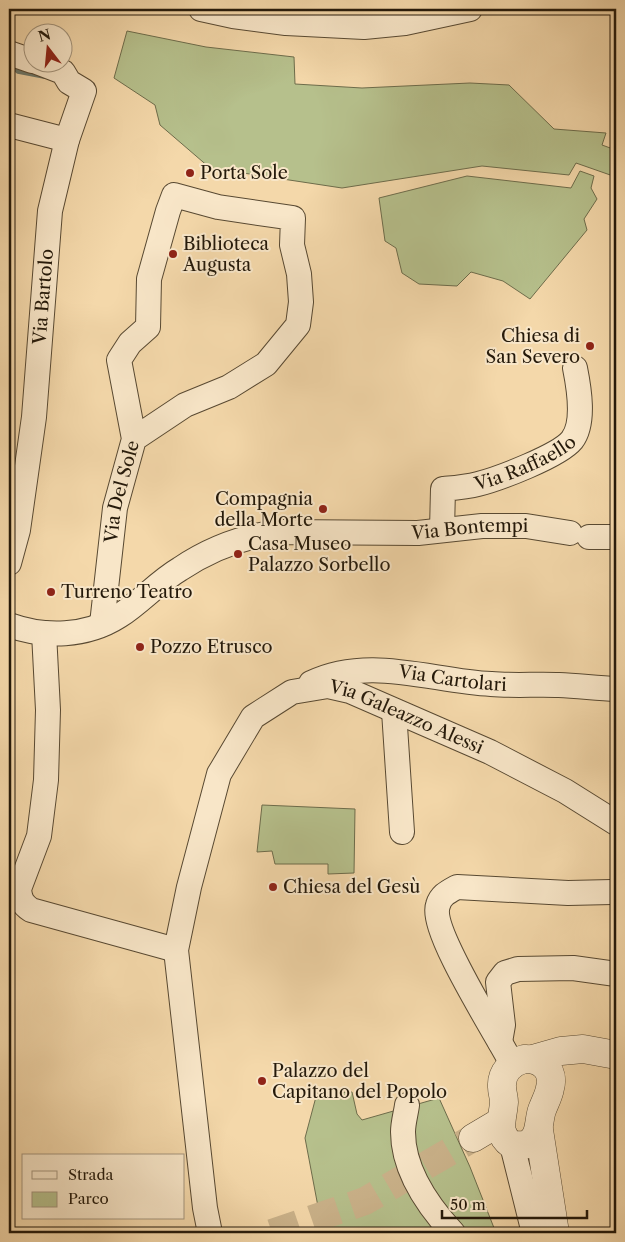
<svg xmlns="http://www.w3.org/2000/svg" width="625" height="1242" font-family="'Libre Caslon Text',serif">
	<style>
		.green { fill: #b6c08c; stroke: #6d6c4b }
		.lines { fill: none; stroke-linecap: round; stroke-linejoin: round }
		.stream { stroke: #6c796d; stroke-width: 5.5 }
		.tertiary-tunnel { stroke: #cab28a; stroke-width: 28; stroke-dasharray: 28 14; stroke-linecap: butt }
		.minor-casing { stroke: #584932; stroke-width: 26 }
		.tertiary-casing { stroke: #584932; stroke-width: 29 }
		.minor { stroke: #f8e6c8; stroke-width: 24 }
		.tertiary { stroke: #f8e6c8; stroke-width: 28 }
		.poi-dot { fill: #8f2418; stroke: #f8e6c8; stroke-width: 2 }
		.labels { text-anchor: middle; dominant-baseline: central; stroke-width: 4; stroke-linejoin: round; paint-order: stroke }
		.poi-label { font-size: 18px; fill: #24190a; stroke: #f8e6c8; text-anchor: start }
		.street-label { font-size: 18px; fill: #24190a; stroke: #f8e6c8 }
	</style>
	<rect width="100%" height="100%" fill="#f4d8aa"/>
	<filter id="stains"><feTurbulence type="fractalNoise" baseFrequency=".004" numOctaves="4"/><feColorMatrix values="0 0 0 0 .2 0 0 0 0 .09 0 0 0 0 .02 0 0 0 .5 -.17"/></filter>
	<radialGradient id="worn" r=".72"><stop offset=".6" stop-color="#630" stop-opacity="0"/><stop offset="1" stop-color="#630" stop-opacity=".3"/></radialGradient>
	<!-- green -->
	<g class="green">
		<polygon points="127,31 206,47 294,57 295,84 362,88 470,83 509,85 554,129 606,133 602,145 613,149 616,143 616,177 576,163 569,175 482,166 342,188 210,168 160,125 155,105 114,78"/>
		<polygon points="580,171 594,176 591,188 597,199 584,219 587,230 530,299 503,281 471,272 457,286 419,284 402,273 396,248 385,241 379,198 467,176 571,188"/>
		<polygon points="262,805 355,809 354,873 328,874 328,864 275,864 272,851 257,852"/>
		<polygon points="352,1092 357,1114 362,1120 439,1098 470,1167 496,1233 323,1233 305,1138 317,1093"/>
	</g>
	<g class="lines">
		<!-- stream -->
		<polyline class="stream" points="9,63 18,71 44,76"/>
		<!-- tertiary-tunnel -->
		<polyline class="tertiary-tunnel" points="272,1233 365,1201 473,1138"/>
		<!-- minor casing -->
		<g class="minor-casing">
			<g id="minor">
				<polyline points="201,9 233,16 286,23 364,27 405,23 470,9"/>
				<polyline points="9,53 32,61"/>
				<polyline points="9,125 67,140"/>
				<path id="s1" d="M 442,530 L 443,489 C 454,488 467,487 478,484 C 498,479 559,456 572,440 C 585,423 579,388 575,368"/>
				<polyline points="589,537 616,537"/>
				<path id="s2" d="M 9,563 L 18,530 L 34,417 L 50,211 L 67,140 L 84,91 L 69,82 L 63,72 L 37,62"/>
				<path id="s3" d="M 102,624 L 115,508 L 134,439 L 185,405 L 229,387 L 266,364 L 298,325 L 301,302 L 299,274 L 292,245 L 293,218 L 218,207 L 174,195 L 168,211 L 149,279 L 148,327 L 130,343 L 119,360 L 134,439"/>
				<path id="s4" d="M 9,625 C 45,638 86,637 119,616 C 141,602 158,582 180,569 C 210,549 244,536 279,532 L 418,533 L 482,526 L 526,526 L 570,533"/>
				<path d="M 44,633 L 48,710 L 46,780 L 39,836 L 19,889 C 20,899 22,904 31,910 L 176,950"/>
				<path id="s5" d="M 311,683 C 369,655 431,681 491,684 C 514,686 537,684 559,685 C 578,686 597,688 616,689"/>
				<polyline points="394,711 402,832"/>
				<polyline points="500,1042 503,1025 498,982 505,973 518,969 573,968 616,974"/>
				<path d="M 512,1064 C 498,1036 429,930 438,905 C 441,895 448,892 457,887 L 568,893 L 612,892"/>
				<path d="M 407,1105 C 406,1113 403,1123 403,1132 C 403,1170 429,1207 453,1233"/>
				<polyline points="512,1145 534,1233"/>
				<path id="s6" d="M 210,1233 L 205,1208 L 176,950 L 189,887 L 219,774 L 253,717 L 292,692 L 328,686 L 350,691 L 490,752 L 565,791 L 616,823"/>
			</g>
		</g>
		<!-- tertiary casing -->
		<g class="tertiary-casing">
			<g id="tertiary">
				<path d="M 524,1059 C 541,1058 555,1070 550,1088 C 549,1095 545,1102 542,1110 C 538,1121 541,1138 527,1144 C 523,1146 516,1145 512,1145 C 495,1133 503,1119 504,1102 C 504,1097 502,1092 502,1087 C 501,1072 511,1063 524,1059 Z"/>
				<polyline points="533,1059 561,1051 583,1049 616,1055"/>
				<polyline points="539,1130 555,1233"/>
				<polyline points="473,1138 500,1122"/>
			</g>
		</g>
		<!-- minor -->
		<use href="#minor" class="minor"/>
		<!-- tertiary -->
		<use href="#tertiary" class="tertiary"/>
	</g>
	<!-- markers -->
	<g class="poi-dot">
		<circle cx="190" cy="173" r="5"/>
		<circle cx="173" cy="254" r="5"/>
		<circle cx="590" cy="346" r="5"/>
		<circle cx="323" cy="509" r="5"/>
		<circle cx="238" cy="554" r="5"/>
		<circle cx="51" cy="592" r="5"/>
		<circle cx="140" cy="647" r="5"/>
		<circle cx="273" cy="887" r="5"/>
		<circle cx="262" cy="1081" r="5"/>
	</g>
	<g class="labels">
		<!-- poi labels -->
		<g class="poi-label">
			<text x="200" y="173">Porta Sole</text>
			<text x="183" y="244">Biblioteca<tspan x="183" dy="21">Augusta</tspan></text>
			<text x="580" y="336" text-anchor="end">Chiesa di<tspan x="580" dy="21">San Severo</tspan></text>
			<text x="313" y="499" text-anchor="end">Compagnia<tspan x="313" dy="21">della Morte</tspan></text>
			<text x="248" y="544">Casa Museo<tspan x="248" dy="21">Palazzo Sorbello</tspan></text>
			<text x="61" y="592">Turreno Teatro</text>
			<text x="150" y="647">Pozzo Etrusco</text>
			<text x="283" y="887">Chiesa del Gesù</text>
			<text x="272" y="1071">Palazzo del<tspan x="272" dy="21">Capitano del Popolo</tspan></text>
		</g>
		<!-- street labels -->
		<g class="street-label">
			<text stroke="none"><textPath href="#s2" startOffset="269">Via Bartolo</textPath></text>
			<text stroke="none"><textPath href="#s1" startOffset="128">Via Raffaello</textPath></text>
			<text stroke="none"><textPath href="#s3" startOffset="134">Via Del Sole</textPath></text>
			<text stroke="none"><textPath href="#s4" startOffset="489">Via Bontempi</textPath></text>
			<text stroke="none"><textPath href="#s5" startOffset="144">Via Cartolari</textPath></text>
			<text stroke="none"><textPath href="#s6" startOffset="700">Via Galeazzo Alessi</textPath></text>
		</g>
	</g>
	<!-- margin -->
	<rect width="625" height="1242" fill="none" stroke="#f4d8aa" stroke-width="30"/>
	<rect x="10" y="10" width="605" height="1222" fill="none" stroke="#24190a" stroke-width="2.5"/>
	<rect x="15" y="15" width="595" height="1212" fill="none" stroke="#24190a"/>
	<!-- legend -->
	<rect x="22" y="1154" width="162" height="65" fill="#f8e6c8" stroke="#a3947c"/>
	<rect x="32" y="1171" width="25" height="8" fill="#f8e6c8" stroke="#a3947c"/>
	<text x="68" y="1180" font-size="15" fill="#24190a">Strada</text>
	<rect x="32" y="1192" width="25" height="15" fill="#b6c08c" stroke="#a3947c"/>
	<text x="68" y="1204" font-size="15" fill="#24190a">Parco</text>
	<!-- north arrow -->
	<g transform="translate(48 48) rotate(344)"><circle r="24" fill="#f8e6c8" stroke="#a3947c"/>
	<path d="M0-4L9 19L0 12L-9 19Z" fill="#8f2418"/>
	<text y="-8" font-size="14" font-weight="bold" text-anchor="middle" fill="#24190a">N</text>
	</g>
	<!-- scale -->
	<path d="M442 1210v8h145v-8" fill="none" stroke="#24190a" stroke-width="2.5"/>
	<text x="450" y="1210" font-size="15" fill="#24190a" stroke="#f8e6c8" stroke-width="4" paint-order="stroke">50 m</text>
	<rect width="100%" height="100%" filter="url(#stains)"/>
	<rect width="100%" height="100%" fill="url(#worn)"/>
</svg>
